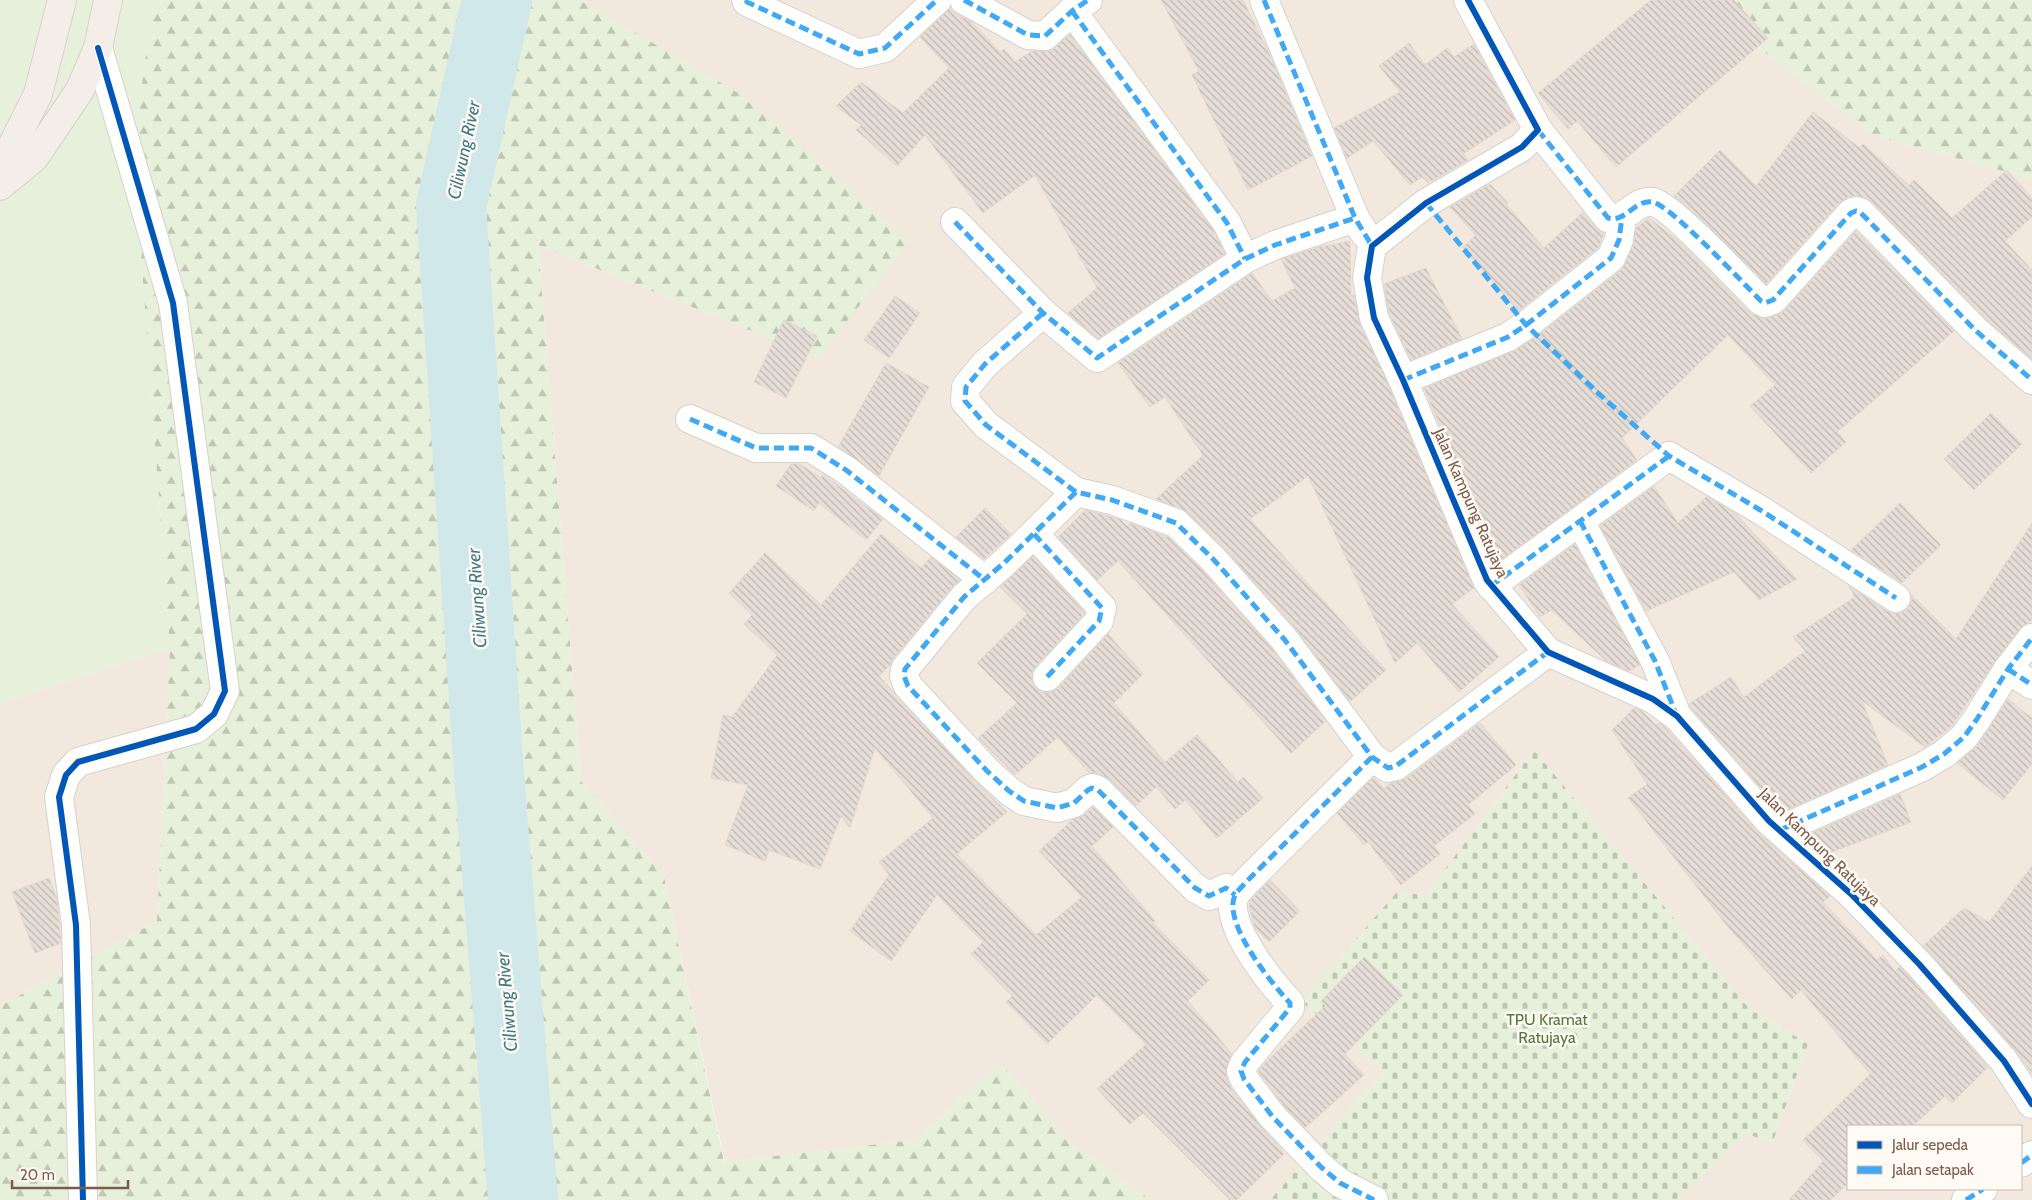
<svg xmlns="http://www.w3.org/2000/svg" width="2032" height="1200" font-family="Cabin,sans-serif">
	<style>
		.residential { fill: #f2e8de; fill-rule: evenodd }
		.green { fill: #e7f0db }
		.forest { fill: url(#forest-firs) }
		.cemetery { fill: url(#cemetery-stones) }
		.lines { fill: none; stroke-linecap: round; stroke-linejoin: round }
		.river { stroke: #d0e8ea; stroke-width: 70 }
		.building { fill: url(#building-back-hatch); stroke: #e2d8d2 }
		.minor-casing { stroke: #d7d1cb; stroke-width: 30 }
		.major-casing { stroke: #dad1cc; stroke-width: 30 }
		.minor { stroke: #fefefd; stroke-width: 28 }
		.major { stroke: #f3eee8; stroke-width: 28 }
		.quiet { stroke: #3fa9f5; stroke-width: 5; stroke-dasharray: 10 5; stroke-linecap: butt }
		.cycleway-casing { stroke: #fffaf3; stroke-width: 9 }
		.cycleway { stroke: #0057b8; stroke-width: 6 }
		.labels { text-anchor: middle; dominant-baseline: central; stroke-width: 5; stroke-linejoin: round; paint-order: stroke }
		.street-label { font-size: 16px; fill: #7a5c4d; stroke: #fffaf3 }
		.park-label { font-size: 16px; fill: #537a41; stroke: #fffaf3 }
		.water-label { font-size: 18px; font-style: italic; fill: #437c86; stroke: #fffaf3 }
	</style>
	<defs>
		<pattern id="forest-firs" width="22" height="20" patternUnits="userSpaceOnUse" patternTransform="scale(1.25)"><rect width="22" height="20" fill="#e7f0db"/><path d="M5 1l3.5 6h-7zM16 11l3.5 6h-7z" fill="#c0c6b4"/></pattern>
		<pattern id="cemetery-stones" width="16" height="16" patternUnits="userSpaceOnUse" patternTransform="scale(1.25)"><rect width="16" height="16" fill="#e7f0db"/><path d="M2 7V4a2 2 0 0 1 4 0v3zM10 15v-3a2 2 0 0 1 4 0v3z" fill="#c0c6b4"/></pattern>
		<pattern id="building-back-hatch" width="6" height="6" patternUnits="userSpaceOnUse" patternTransform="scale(1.25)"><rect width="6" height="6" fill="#e6ded7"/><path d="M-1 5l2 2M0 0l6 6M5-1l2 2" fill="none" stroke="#bfb7b1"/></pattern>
	</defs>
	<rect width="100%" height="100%" fill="#f9f5f0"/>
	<!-- residential -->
	<g class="residential">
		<path d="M 584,0 L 1696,0 L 1875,136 L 2032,179 L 2032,1200 L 1676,1200 L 1746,1132 L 1772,1144 L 1808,1044 L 1747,1006 L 1534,750 L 1425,897 L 1302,1001 L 1383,1072 L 1270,1200 L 1151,1200 L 1074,1145 L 1000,1063 L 915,1140 L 725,1162 L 664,876 L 581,781 L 538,245 L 819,358 ZM 1848,1126 L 2021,1126 L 2021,1189 L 1848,1189 Z"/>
		<polygon points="170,648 157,921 0,1006 0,703"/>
	</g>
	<!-- green -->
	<polygon class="green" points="0,0 154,0 133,146 170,648 0,703"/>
	<!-- forest -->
	<g class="forest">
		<polygon points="154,0 584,0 583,2 745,97 909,241 819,358 538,245 581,781 664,876 724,1162 915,1140 1000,1063 1074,1145 1151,1200 0,1200 0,1006 157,921 170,648 133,146"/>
		<polygon points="1696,0 2032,0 2032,179 1875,136"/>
	</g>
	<!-- cemetery -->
	<polygon class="cemetery" points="1534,750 1747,1006 1808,1044 1772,1144 1746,1133 1676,1200 1270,1200 1383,1072 1301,1001 1398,891 1425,896"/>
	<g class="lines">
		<!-- river -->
		<polyline class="river" points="497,0 451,206 488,761 523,1200"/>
	</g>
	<!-- building -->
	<g class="building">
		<polygon points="1161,0 1243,0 1271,57 1312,156 1248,190 1192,75 1199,71"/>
		<polygon points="1651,0 1734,0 1768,38 1616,167 1577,121 1568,129 1538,93"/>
		<polygon points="950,7 956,14 972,22 1000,52 1004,49 1015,62 1032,51 1051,51 1070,34 1214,231 1225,254 1098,339 1068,313 1097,288 1035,175 983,213 925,135 897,166 856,130 861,125 836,106 861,82 903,113 949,68 920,37"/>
		<polygon points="1409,43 1425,65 1447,48 1454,57 1474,44 1515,120 1463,154 1468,160 1428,183 1422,177 1410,185 1373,141 1347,158 1334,128 1400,92 1379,66"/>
		<polygon points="1813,112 1860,148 1863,144 1909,185 1914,180 1952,218 2007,170 2032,198 2032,217 2005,241 2032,270 2032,359 1986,319 1871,201 1864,197 1850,196 1839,203 1766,284 1701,219 1674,196 1720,150 1756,186"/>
		<polygon points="1490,184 1508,203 1506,204 1544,248 1583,212 1596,228 1604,233 1598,248 1518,311 1463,247 1476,235 1450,207"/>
		<polygon points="1649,218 1680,242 1750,312 1764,319 1778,315 1785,310 1856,231 1954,331 1837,432 1846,442 1811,473 1750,406 1775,385 1728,335 1622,438 1637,460 1497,563 1424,388 1514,351 1536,337 1621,270 1633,246 1636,228"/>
		<polygon points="1350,241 1351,296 1354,295 1360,324 1389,386 1474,588 1452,604 1499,657 1459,692 1417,643 1395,663 1308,476 1250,519 1386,670 1351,701 1349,700 1296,629 1224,548 1187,512 1156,499 1203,455 1165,397 1150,407 1118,363 1252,273 1272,301 1295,288 1281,259 1319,247"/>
		<polygon points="1426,268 1462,339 1411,360 1389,313 1384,284"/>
		<polygon points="895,296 920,313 889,358 864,340"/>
		<polygon points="784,320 817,336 786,398 754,382"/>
		<polygon points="886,363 929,387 879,476 838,447"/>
		<polygon points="1991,413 2022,444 1974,490 1944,459"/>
		<polygon points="791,464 800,464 821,478 823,474 883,519 866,540 819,503 814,511 776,486"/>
		<polygon points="1654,486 1678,523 1707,496 1735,513 1797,579 1759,600 1734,572 1646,611 1600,526"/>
		<polygon points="1900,503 1941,545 1902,583 1851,550"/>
		<polygon points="985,508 1011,534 984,559 956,537"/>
		<polygon points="1085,510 1120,519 1127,526 1130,523 1168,537 1202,570 1272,649 1326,721 1291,753 1118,561 1097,580 1058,537"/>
		<polygon points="2032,523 2032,619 2030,623 2020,628 1996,660 1952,726 1925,747 1862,701 1888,765 1782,812 1691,708 1689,704 1731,677 1744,697 1805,651 1793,637 1855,597 1849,586 1887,611 1895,614 1903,612 1909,607 1912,599 1910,593 1956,639"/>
		<polygon points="881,534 921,568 931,557 960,580 952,587 893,659 890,665 879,676 976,782 1007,812 957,854 1036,935 1082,897 1039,851 1072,820 1084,815 1093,807 1113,827 1092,846 1155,921 1153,923 1209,980 1188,1001 1232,1054 1227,1065 1226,1076 1231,1088 1260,1125 1282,1149 1281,1150 1284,1154 1237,1200 1230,1200 1143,1113 1130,1124 1097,1089 1146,1044 1097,995 1047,1044 1006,1002 1012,996 971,954 983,942 937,895 891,961 850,931 889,875 879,862 933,818 875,748 850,828 841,816 820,869 769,850 765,861 725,845 748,785 711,778 723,715 732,717 777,655 744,624 752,615 729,593 765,553 821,605"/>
		<polygon points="1575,544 1640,665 1629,671 1606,661 1552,610 1540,617 1519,585"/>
		<polygon points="1033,556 1085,613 1035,667 1032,673 1032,681 1036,688 1044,692 1052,692 1058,688 1108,634 1143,674 1114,703 1165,762 1197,735 1238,782 1243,777 1263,798 1217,838 1185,800 1175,809 1156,787 1136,806 1109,779 1097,773 1089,773 1058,737 1015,775 978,738 1017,703 977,663 1027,614 1000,587"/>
		<polygon points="2008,699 2032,718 2032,764 2003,800 1957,763 1977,746"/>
		<polygon points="1634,708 1642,711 1656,725 1660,723 1666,728 1757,831 1830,896 1823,902 1877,960 1883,955 1895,971 1900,966 1988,1067 1952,1103 1945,1096 1913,1126 1848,1126 1848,1187 1846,1185 1831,1200 1789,1200 1823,1161 1803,1140 1870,1074 1801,990 1792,999 1767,972 1724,922 1628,798 1647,784 1612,730"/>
		<polygon points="1480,723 1516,765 1468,805 1475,814 1434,846 1440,854 1401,885 1368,842 1364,845 1337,813 1374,777 1384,789 1391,783 1405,779"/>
		<polygon points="1900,794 1911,822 1829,853 1808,835"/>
		<polygon points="2032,866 2032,1074 2016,1051 1923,946 1964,908 1989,922"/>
		<polygon points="49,878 57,899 61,943 35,953 12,892"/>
		<polygon points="1270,880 1300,911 1269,942 1255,928 1249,907 1250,901"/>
		<polygon points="1364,957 1403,995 1345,1054 1364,1075 1305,1128 1284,1106 1258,1071 1266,1062 1325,1006 1321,1001"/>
	</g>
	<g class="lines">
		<!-- minor casing -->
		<g class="minor-casing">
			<g id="minor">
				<polyline points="746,0 747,2 859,54 885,48 937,0"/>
				<polyline points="964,0 1028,35 1045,36 1072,11 1088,0"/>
				<polyline points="1264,0 1355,218 1365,234"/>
				<polyline points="1468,0 1538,130 1522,147 1426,203 1372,246 1367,278 1374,318 1403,380 1487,580 1548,652 1653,699 1677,716 1769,821 1851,894 1919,964 2004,1061 2032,1104"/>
				<polyline points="1072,11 1227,223 1245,259"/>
				<path d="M 1538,130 L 1608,218 C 1626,223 1634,199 1653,202 C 1670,205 1745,285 1761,301 L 1765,303 L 1773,300 L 1851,213 L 1856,211 L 1860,212 L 1975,330 L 2032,380"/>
				<polyline points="955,222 1043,313 1097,358 1245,259 1275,245 1355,218"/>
				<polyline points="1043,313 985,364 966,387 965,401 986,425 1076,492 1112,500 1176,523 1213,559 1284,639 1372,757 1388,768 1396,766 1548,652"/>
				<polyline points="1403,380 1508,337 1526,325 1611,258 1619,240 1622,217"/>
				<polyline points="690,419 756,448 811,448 846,470 985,580"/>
				<polyline points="1076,492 1004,563 964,597 905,669 904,676 908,686 987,771 1009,791 1024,801 1057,808 1074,803 1088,790 1092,788 1098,790 1195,888 1209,896 1226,888 1235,895"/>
				<polyline points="1580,521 1655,661 1677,716"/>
				<polyline points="1034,534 1102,608 1099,621 1047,677"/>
				<polyline points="1491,586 1669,456 1762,511 1896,598"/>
				<polyline points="2008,669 2032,685"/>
				<path d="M 1372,757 L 1245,883 C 1242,887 1237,891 1235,895 C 1222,923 1272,984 1290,1003 L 1290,1008 L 1245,1062 L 1241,1071 L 1244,1079 L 1272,1116 L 1321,1167 L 1340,1183 L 1374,1200"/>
				<polyline points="1780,830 1922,767 1944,754 1964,737 1977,719 2008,669 2032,638"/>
				<polyline points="2021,1163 2032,1155"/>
				<polyline points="83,1200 76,925 59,797 66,775 78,762 196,729 214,714 225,691 173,303 98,48"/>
				<polyline points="1966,1200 1983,1189"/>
			</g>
		</g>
		<!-- major casing -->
		<g class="major-casing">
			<g id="major">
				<polyline points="0,165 8,154 38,94 62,0"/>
				<polyline points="0,186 34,158 80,90 98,48 108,0"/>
			</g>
		</g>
		<!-- minor -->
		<use href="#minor" class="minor"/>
		<!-- major -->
		<use href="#major" class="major"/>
		<!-- quiet -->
		<g class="quiet">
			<polyline points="746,0 747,2 859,54 885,48 937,0"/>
			<polyline points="964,0 1028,35 1045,36 1072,11 1088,0"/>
			<polyline points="1264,0 1355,218 1372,246"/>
			<polyline points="1072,11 1227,223 1245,259"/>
			<path d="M 1538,130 L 1608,218 C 1626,223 1634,199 1653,202 C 1670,205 1745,285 1761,301 L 1765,303 L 1773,300 L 1851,213 L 1856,211 L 1860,212 L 1975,330 L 2032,380"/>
			<polyline points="1426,203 1526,325 1598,393 1669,456 1762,511 1896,598"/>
			<polyline points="955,222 1043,313 1097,358 1245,259 1275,245 1355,218"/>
			<polyline points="1043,313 985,364 966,387 965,401 986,425 1076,492 1112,500 1176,523 1213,559 1284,639 1372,757 1388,768 1396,766 1548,652"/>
			<polyline points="1403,380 1508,337 1526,325 1611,258 1619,240 1622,217"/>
			<polyline points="690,419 756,448 811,448 846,470 985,580"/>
			<polyline points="1076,492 1004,563 964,597 905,669 904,676 908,686 987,771 1009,791 1024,801 1057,808 1074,803 1088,790 1092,788 1098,790 1195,888 1209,896 1226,888 1235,895"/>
			<polyline points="1580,521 1655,661 1676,714"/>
			<polyline points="1034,534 1102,608 1099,621 1047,677"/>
			<polyline points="1491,586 1669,456"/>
			<polyline points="2008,669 2032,685"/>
			<path d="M 1372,757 L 1245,883 C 1242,887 1237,891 1235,895 C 1222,923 1272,984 1290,1003 L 1290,1008 L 1245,1062 L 1241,1071 L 1244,1079 L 1272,1116 L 1321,1167 L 1340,1183 L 1374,1200"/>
			<polyline points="1780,830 1922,767 1944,754 1964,737 1977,719 2008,669 2032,638"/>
			<polyline points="2021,1163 2032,1155"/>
			<polyline points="1966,1200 1983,1189"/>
		</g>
		<!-- cycleway casing -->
		<g class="cycleway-casing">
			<g id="cycleway">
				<polyline points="1468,0 1538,130 1522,147 1426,203 1372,246 1367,278 1374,318 1403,380 1487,580 1548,652 1653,699 1677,716 1769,821 1851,894 1919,964 2004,1061 2032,1104"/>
				<polyline points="83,1200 76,925 59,797 66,775 78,762 196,729 214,714 225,691 173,303 98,48"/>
			</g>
		</g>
		<!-- cycleway -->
		<use href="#cycleway" class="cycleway"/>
	</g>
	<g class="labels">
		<!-- street labels -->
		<g class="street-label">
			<text transform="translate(1471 503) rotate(66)">Jalan Kampung Ratujaya</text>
			<text transform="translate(1820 847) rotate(44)">Jalan Kampung Ratujaya</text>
		</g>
		<!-- park labels -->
		<g class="park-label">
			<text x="1547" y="1019">TPU Kramat<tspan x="1547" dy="18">Ratujaya</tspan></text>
		</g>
		<!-- water labels -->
		<g class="water-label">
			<text transform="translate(464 150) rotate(-78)">Ciliwung River</text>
			<text transform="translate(477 598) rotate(-94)">Ciliwung River</text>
			<text transform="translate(507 1002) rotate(-95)">Ciliwung River</text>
		</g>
	</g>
	<!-- legend -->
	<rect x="1847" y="1125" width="175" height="65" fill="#fffaf3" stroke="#cabbb1"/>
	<rect x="1857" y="1141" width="25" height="8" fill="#0057b8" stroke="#cabbb1"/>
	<text x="1892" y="1150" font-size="15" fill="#7a5c4d">Jalur sepeda</text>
	<rect x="1857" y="1166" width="25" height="8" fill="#3fa9f5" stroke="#cabbb1"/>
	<text x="1892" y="1175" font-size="15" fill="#7a5c4d">Jalan setapak</text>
	<!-- scale -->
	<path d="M12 1180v8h116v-8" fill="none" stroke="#7a5c4d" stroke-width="2.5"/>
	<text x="20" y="1180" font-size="15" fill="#7a5c4d" stroke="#fffaf3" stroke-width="4" paint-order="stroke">20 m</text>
</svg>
